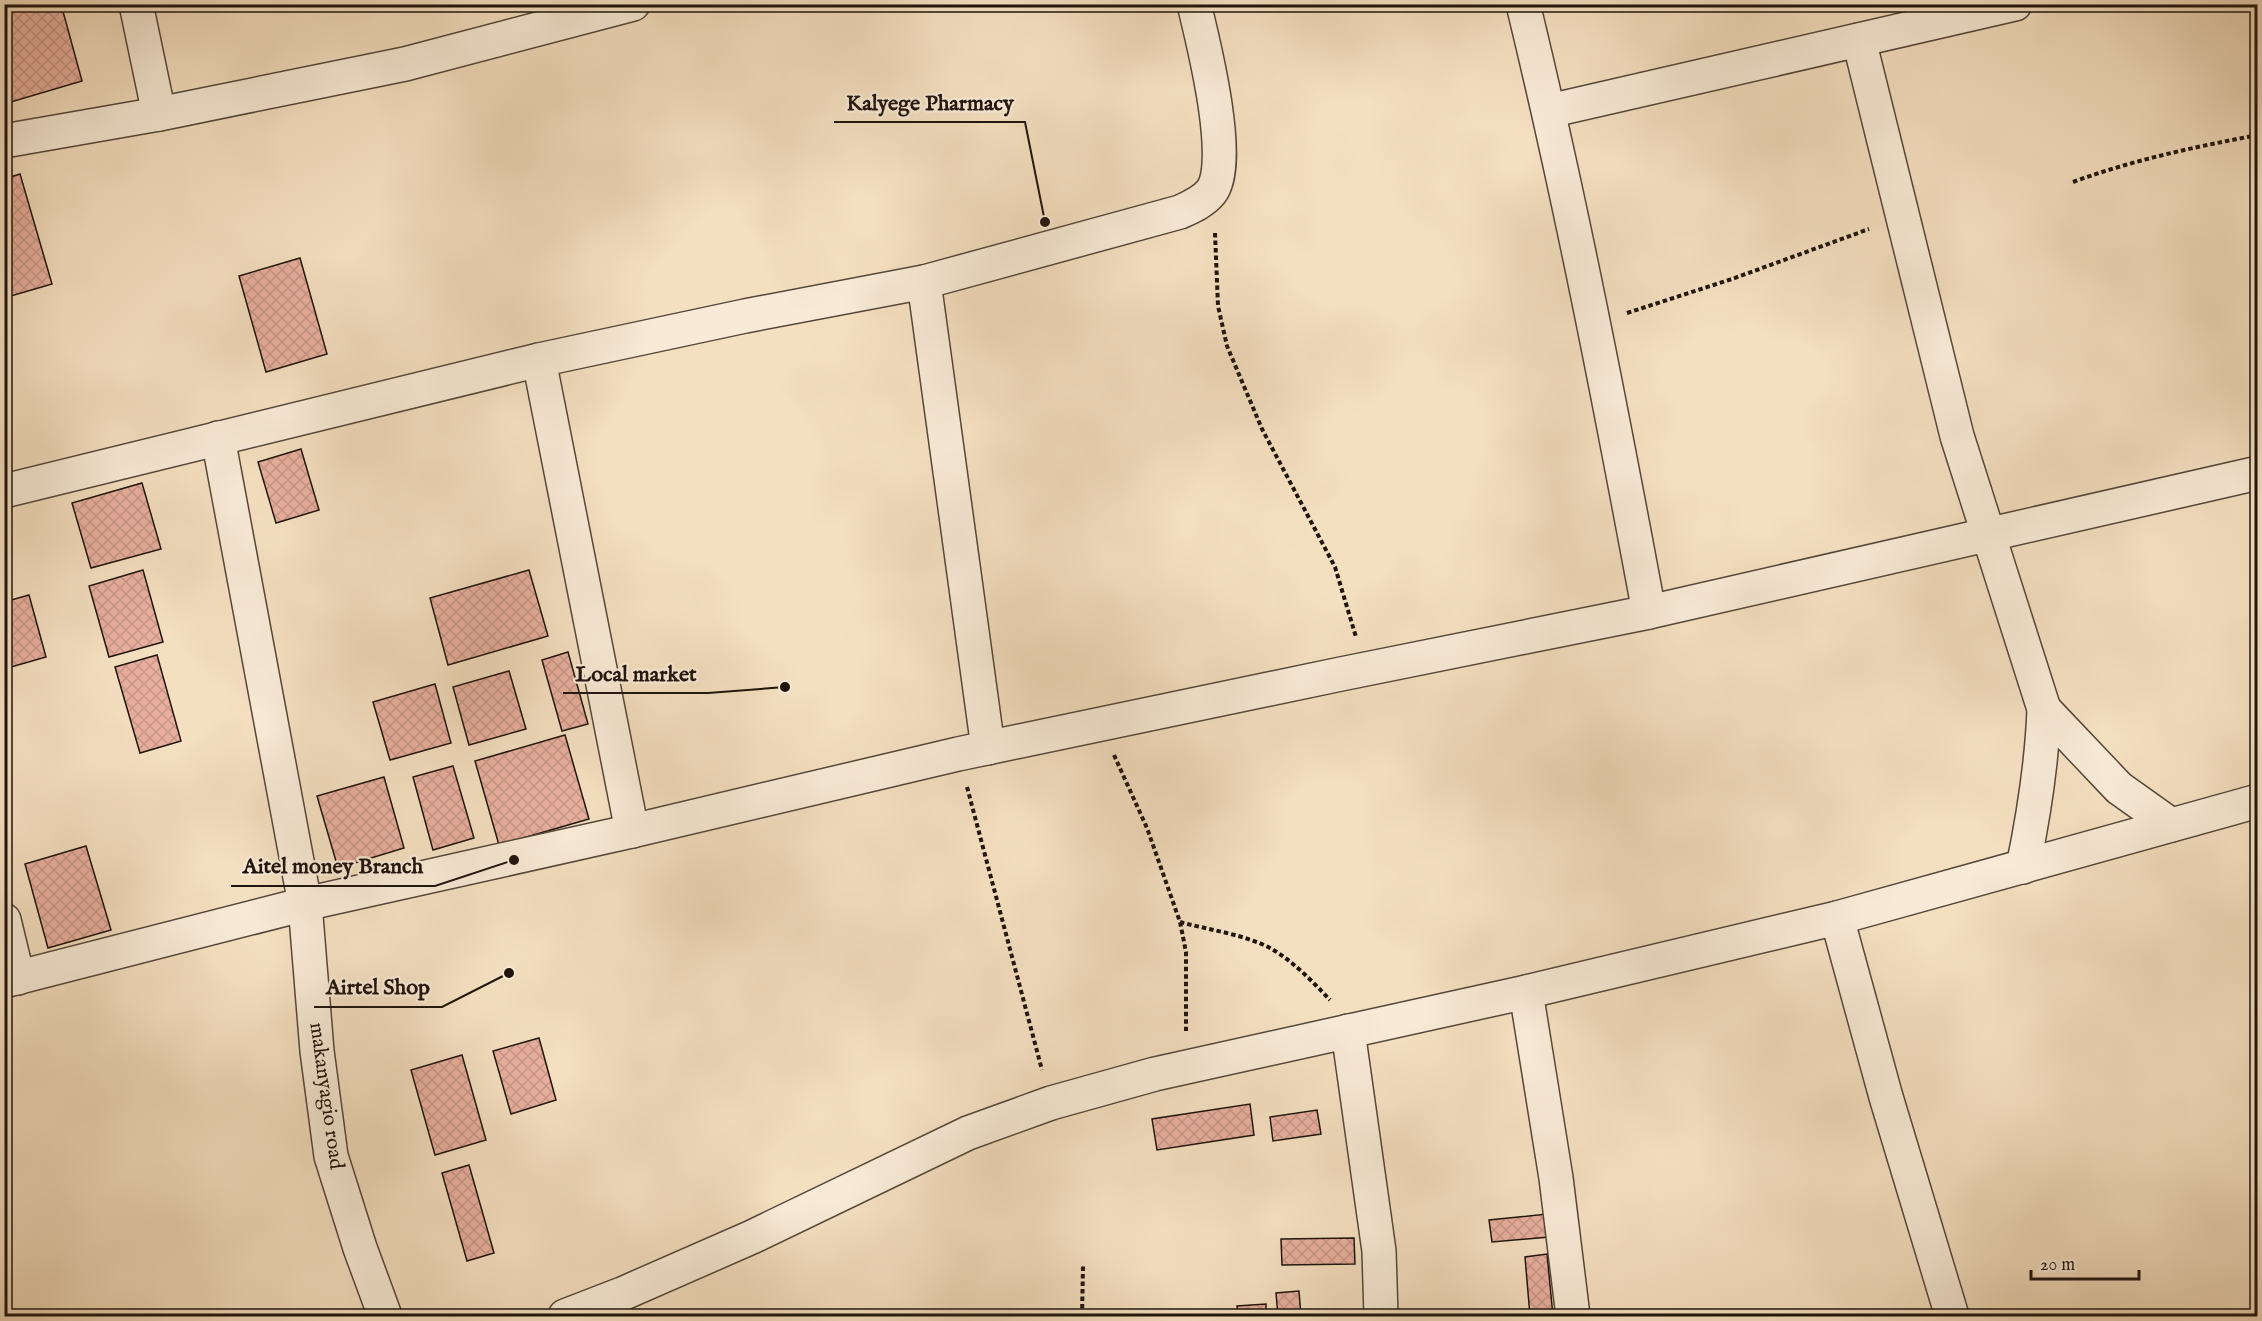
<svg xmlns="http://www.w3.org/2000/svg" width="2262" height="1321" font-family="'IM FELL English',serif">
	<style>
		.building { fill: url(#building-cross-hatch); stroke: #1f140c; stroke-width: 1.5 }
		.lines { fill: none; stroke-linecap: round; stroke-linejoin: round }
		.street-casing { stroke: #544739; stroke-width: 36 }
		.path { stroke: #1f140c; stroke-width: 4; stroke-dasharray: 4.5 3; stroke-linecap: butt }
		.street { stroke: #f8ead6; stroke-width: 33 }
		.labels { text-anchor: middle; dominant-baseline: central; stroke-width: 4.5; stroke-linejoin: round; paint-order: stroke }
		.street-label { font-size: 21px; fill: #1f140c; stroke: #f8ead6 }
		.leader { fill: none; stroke: #1f140c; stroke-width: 2 }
		.callout-dot { fill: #1f140c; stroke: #f8ead6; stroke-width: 2 }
		.callout-label { font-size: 22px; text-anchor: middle; font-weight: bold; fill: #1f140c; stroke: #f8ead6; stroke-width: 4.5; stroke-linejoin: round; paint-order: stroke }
	</style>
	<defs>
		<pattern id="building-cross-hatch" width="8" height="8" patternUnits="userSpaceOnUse" patternTransform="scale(1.5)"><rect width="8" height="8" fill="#e8af9e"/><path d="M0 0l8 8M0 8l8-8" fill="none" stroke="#c79687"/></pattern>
	</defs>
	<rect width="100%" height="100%" fill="#f4dfc0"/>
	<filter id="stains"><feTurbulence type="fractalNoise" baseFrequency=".00333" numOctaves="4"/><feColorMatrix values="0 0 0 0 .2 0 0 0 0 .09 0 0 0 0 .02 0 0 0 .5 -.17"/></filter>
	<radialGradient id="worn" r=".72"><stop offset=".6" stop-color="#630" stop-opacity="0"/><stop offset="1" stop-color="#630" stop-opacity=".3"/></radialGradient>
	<!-- building -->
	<g class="building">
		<polygon points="4,4 61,4 82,81 4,104"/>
		<polygon points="20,174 52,284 4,298 4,179"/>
		<polygon points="300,258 327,354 266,372 239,276"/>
		<polygon points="301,449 319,510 276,523 258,462"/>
		<polygon points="142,483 161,549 91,568 72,503"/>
		<polygon points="143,570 163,642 109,657 89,586"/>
		<polygon points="529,570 548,636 448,665 430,598"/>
		<polygon points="29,595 46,657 4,669 4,602"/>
		<polygon points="568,652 588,724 562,731 542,660"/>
		<polygon points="157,655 181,741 140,753 115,667"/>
		<polygon points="509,671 526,729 469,745 453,687"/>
		<polygon points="435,684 451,743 390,760 373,702"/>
		<polygon points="565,735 589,819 499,845 475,761"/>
		<polygon points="453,766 474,838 433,850 413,777"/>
		<polygon points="384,777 404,848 338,868 317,796"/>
		<polygon points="86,846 111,930 48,948 25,864"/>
		<polygon points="539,1038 556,1100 511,1114 493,1051"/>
		<polygon points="462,1055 486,1140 435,1155 411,1070"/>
		<polygon points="1250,1104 1254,1135 1157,1150 1152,1119"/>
		<polygon points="1317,1110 1321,1134 1273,1141 1270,1117"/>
		<polygon points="469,1165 494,1253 467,1261 442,1173"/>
		<polygon points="1547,1214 1549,1237 1492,1242 1489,1220"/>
		<polygon points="1354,1238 1355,1264 1282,1265 1281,1239"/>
		<polygon points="1547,1254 1553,1316 1530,1316 1525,1257"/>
		<polygon points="1299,1291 1301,1316 1278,1316 1276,1293"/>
		<polygon points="1266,1304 1266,1316 1238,1316 1237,1306"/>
	</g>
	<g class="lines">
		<!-- street casing -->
		<g class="street-casing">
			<g id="street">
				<polyline points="136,4 159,114"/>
				<path d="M 1523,4 C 1572,206 1611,408 1649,612"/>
				<path d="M 1859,40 L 1957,436 L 2044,709 C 2042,763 2034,814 2023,867"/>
				<polyline points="1549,111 2015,4"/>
				<polyline points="4,141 159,114 405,64 633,4"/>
				<polyline points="924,282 988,748"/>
				<polyline points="539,360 632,831"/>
				<polyline points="218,438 305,904 317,1051 331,1156 360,1248 385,1316"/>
				<path d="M 4,491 L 539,360 L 745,316 L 924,282 L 1180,212 C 1191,207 1203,202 1211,192 C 1234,163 1203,41 1194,4"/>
				<polyline points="2044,709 2119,788 2171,825"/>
				<polyline points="1837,918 1886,1097 1952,1316"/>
				<polyline points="4,920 18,978"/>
				<polyline points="4,981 305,904 632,831 958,754 1341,674 1649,612 2258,473"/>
				<polyline points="1526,992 1556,1178 1573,1316"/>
				<polyline points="1348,1031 1379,1251 1381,1316"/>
				<polyline points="565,1316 622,1294 752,1237 968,1133 1051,1103 1155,1074 1526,992 1837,918 2258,801"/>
			</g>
		</g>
		<!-- path -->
		<g class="path">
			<path d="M 2073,182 C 2133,160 2194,147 2258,135"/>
			<polyline points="1215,233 1218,306 1227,346 1262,429 1335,567 1356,637"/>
			<polyline points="1627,313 1732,279 1869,229"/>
			<polyline points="1114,755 1147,828 1180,922 1186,952 1186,1031"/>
			<polyline points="967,787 1042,1070"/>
			<path d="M 1180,922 C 1209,930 1243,934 1270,948 C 1293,961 1312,981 1330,1000"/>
			<polyline points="1082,1316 1083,1266"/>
		</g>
		<!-- street -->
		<use href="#street" class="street"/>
	</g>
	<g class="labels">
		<!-- street labels -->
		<g class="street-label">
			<text transform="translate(326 1096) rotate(82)">makanyagio road</text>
		</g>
	</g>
	<!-- callouts -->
	<path class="leader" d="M1045 222L1025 122H834M785 687L708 693H563M514 860L435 886H231M509 973L442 1007H314"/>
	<g class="callout-dot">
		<circle cx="1045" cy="222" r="6"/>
		<circle cx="785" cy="687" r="6"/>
		<circle cx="514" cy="860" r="6"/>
		<circle cx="509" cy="973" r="6"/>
	</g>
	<g class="callout-label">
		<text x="930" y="110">Kalyege Pharmacy</text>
		<text x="636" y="681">Local market</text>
		<text x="333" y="873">Aitel money Branch</text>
		<text x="378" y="994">Airtel Shop</text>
	</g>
	<!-- margin -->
	<rect width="2262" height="1321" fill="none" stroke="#f4dfc0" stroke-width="24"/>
	<rect x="6" y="6" width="2250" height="1309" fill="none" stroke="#1f140c" stroke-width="3"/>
	<rect x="12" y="12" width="2238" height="1297" fill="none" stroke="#1f140c" stroke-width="1.5"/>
	<!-- scale -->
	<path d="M2031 1270v9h108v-9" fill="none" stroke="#1f140c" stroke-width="3"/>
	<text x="2040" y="1270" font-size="18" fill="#1f140c" stroke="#f8ead6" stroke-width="4.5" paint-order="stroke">20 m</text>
	<rect width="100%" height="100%" filter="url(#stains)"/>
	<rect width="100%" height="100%" fill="url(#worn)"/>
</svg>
